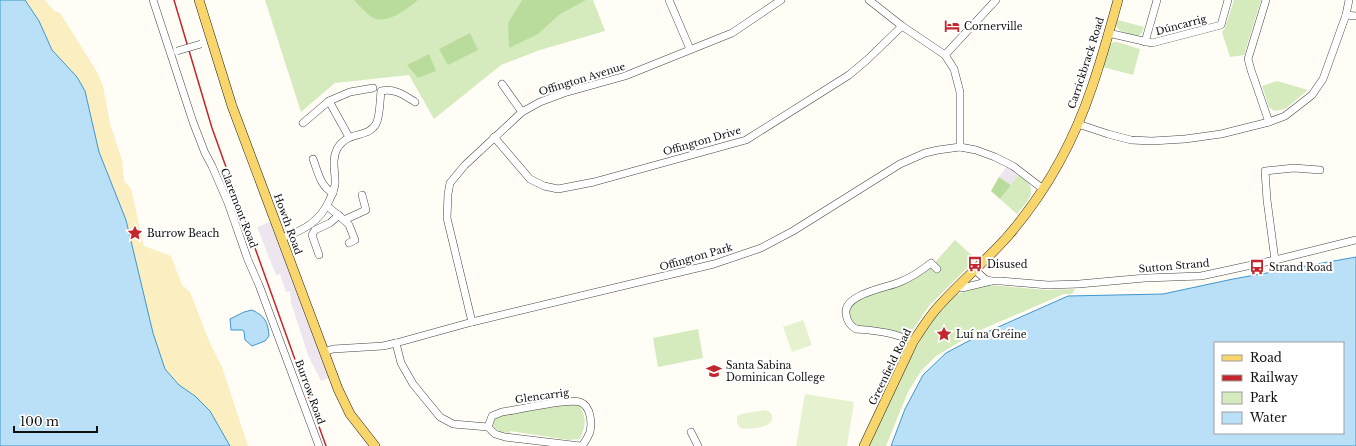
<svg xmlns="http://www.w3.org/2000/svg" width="1356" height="446" font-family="'Libre Baskerville',serif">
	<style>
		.industrial { fill: #eee6ef }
		.green { fill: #d5ebbd }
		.forest { fill: #b9dc9c }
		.sand { fill: #fbeec1 }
		.pitch { fill: #e6f2cf }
		.water { fill: #b9e0f7; stroke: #3f96cf; fill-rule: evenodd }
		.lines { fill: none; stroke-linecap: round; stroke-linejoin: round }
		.minor-casing { stroke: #444; stroke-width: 8 }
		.major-casing { stroke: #222; stroke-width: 10 }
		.minor { stroke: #fff; stroke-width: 7 }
		.major { stroke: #f9d66b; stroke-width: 9 }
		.rail { stroke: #c4262e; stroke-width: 1.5 }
		.minor-bridge-casing { stroke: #444; stroke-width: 8; stroke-linecap: butt }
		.minor-bridge { stroke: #fff; stroke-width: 7 }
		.labels { text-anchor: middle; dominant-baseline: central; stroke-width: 4; stroke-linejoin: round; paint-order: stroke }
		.street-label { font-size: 10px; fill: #111; stroke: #fff }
		.poi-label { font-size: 10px; fill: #111; stroke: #fff; text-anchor: start }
	</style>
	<rect width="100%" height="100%" fill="#fffdf5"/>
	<!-- industrial -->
	<g class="industrial">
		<polygon points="1007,166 1019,174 1011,185 999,177"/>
		<polygon points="270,222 329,378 321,381 308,355 291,303 290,291 286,292 280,274 276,275 257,227"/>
	</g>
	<!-- green -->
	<g class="green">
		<polygon points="265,0 593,0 605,31 540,50 501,65 434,119 409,75 335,83 301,112"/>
		<polygon points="1234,0 1261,0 1244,55 1230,57 1222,32 1225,28"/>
		<path d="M 1118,20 L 1144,27 L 1142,33 L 1138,36 C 1131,35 1119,33 1116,25 Z"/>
		<polygon points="1113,42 1117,42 1140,49 1133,75 1103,67 1110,45"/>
		<polygon points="1277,81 1308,90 1285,109 1274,111 1269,107 1262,86"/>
		<path d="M 1019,174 C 1040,190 1030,198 1017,214 L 1000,199 Z"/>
		<polygon points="955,240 976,259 929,306 908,337 863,327 853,323 849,314 851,306 861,298 910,281 929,269"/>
		<polygon points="990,285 1046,290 1075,289 1072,294 1064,294 976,332 936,356 921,371 908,392 886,446 868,446 912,355 932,320 957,294"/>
		<polygon points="698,329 703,358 658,367 653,338"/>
		<path d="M 572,404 L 579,405 C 587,419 586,424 580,439 L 569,440 L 510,431 L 509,433 C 502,432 497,432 493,425 L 494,418 L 497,416 Z"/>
	</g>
	<!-- forest -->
	<g class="forest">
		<path d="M 354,0 L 418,0 C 407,9 385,27 370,16 C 364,11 359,5 354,0 Z"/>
		<polygon points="522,0 586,0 560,14 538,34 509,48 508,23"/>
		<polygon points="470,33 478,50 448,65 439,49"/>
		<polygon points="429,54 436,71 418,78 407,65"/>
		<polygon points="999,177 1011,185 1000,199 991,191"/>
	</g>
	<!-- sand -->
	<polygon class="sand" points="25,0 45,0 54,11 60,13 97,72 103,86 110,124 122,160 124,181 131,189 144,246 171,256 182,285 190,292 209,341 222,367 248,446 230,446 220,428 195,396 179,385 165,369 153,333 126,220 99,152 85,91 77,77 52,50 39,21"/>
	<!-- pitch -->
	<g class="pitch">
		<polygon points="803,320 812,345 792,352 783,327"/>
		<polygon points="805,394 854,402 847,446 796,446"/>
		<path d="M 765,410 C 768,411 771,412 772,416 C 775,428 748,430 740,428 L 737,423 L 737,416 L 741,414 Z"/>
	</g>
	<!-- water -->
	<g class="water">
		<polygon points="0,0 25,0 39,21 52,50 77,77 85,91 99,152 126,220 153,333 165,369 179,385 195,396 210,411 230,446 0,446"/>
		<path d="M 1356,257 L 1356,446 L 891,446 L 905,409 L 923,375 L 946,353 L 978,336 L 1068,296 L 1163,294 L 1233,279 ZM 1215,343 L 1343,343 L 1343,433 L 1215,433 Z"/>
		<path d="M 252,310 C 265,316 268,322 269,336 L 265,341 L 252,346 L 245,340 L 244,331 L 242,330 L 231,330 L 230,319 L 244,312 Z"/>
	</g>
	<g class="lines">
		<!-- minor casing -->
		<g class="minor-casing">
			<g id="minor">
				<polyline points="153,0 193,122 205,153 212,166 228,203 248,260 259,285 319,446"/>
				<polyline points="669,0 690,49"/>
				<polyline points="869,0 902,26 945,55 954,69 960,92 960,147"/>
				<polyline points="1266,0 1248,59 1251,70 1269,122"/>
				<polyline points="1346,15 1356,16"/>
				<polyline points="1108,33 1152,43 1221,25 1228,0"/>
				<polyline points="1145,42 1157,0"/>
				<polyline points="945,55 996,0"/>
				<polyline points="502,84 522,112"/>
				<polyline points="329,101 349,137"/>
				<polyline points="303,123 329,101 350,92 373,88"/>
				<polyline points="1078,124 1108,134 1131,140 1152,141 1185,139 1221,134 1269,122 1285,116 1312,95 1323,79 1346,15 1349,0"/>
				<polyline points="494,137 530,179 544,186 558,189 594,182 746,140 849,75 868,59 902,26"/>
				<path d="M 313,159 C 318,172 320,186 333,193"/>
				<polyline points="327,206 344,220 366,210 362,195"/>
				<polyline points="344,220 349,225 355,240 349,243"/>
				<path d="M 282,238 C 304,230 320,222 330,199 C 332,195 334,190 335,185 C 336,173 331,161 337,149 C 348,130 367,139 376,124 C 380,117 380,99 381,91 C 395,88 404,95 415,102"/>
				<polyline points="319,255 312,235 315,230 330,223 339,215"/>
				<polyline points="1275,260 1267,200 1265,171 1294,168 1320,170"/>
				<polyline points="975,270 985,279 991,281"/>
				<polyline points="959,285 962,288 991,281 1001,281 1048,285 1079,284 1145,278 1201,276 1275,260 1356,240"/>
				<polyline points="472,322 447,218 448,194 450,183 465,165 522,112 540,102 564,93 625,76 732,33 781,0"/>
				<path d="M 913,342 C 894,332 877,331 856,329 C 850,326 847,321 846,314 C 843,294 886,288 900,282 C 912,277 921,271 931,263 L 937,269"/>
				<polyline points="396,343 401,363 413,384 440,417 453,424 488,427 495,434 505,437 580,446"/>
				<polyline points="324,352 333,349 383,346 396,343 472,322 714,264 761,248 793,231 900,164 925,153 938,150 960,147 976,150 995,157 1013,166 1043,189"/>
				<path d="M 488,427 L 492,416 L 502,412 C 517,410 568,398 580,402 C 591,406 592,423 590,432 C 588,437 585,442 582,446"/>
				<polyline points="691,432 698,446"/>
			</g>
		</g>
		<!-- major casing -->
		<g class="major-casing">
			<g id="major">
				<polyline points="199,0 232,106 338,389 350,414 375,446"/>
				<path d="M 864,446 L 913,342 C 921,330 928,318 938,307 C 960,282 986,261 1008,236 C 1045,193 1074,141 1092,87 C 1102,58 1110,29 1118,0"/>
			</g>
		</g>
		<!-- minor -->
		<use href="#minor" class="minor"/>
		<!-- major -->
		<use href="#major" class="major"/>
		<!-- rail -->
		<polyline class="rail" points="174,0 212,128 326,446"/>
		<!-- minor-bridge casing -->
		<g class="minor-bridge-casing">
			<polyline id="minor-bridge" points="177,51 201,44"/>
		</g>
		<!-- minor-bridge -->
		<use href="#minor-bridge" class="minor-bridge"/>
	</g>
	<!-- icons -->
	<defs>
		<g id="hotel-bare" transform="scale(1.2)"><path d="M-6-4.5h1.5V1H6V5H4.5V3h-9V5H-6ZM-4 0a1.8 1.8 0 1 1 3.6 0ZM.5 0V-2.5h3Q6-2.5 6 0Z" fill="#c4262e" stroke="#fff" stroke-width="2.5" paint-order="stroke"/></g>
		<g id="sight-bare" transform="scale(1.2)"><path d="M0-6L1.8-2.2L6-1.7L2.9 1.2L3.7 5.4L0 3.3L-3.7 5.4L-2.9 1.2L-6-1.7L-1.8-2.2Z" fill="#c4262e" stroke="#fff" stroke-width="2.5" paint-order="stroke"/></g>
		<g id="bus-bare" transform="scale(1.2)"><path d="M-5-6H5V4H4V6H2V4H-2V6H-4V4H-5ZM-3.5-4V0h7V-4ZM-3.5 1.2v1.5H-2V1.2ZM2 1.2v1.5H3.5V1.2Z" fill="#c4262e" stroke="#fff" stroke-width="2.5" paint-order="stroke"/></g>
		<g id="school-bare" transform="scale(1.2)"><path d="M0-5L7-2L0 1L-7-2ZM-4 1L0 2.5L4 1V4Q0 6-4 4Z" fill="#c4262e" stroke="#fff" stroke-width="2.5" paint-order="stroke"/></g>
	</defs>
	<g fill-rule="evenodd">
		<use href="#hotel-bare" x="952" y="26"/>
		<use href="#sight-bare" x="135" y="233"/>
		<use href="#bus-bare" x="975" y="264"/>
		<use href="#bus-bare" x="1257" y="267"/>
		<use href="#sight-bare" x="944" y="334"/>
		<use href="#school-bare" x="714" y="371"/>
	</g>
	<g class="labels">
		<!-- street labels -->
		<g class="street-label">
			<text transform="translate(1181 25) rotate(-15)">Dúncarrig</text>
			<text transform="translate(1086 63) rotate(-72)">Carrickbrack Road</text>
			<text transform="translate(582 79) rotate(-17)">Offington Avenue</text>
			<text transform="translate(702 141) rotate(-16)">Offington Drive</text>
			<text transform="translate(239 208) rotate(69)">Claremont Road</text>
			<text transform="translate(288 224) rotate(70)">Howth Road</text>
			<text transform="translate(696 257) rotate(-16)">Offington Park</text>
			<text transform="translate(1174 266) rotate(-5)">Sutton Strand</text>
			<text transform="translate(890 367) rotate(-64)">Greenfield Road</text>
			<text transform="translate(310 392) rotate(70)">Burrow Road</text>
			<text transform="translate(542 396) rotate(-8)">Glencarrig</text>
		</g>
		<!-- poi labels -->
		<g class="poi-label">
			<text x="964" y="26">Cornerville</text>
			<text x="147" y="233">Burrow Beach</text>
			<text x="987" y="264">Disused</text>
			<text x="1269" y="267">Strand Road</text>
			<text x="956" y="334">Luí na Gréine</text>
			<text x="726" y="365">Santa Sabina<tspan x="726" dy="12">Dominican College</tspan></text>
		</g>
	</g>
	<!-- legend -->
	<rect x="1214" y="342" width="130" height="92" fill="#ffffff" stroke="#a0a0a0"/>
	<rect x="1222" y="355" width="20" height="6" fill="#f9d66b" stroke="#a0a0a0"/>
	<text x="1250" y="362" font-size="12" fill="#111111">Road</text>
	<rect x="1222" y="375" width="20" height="6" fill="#c4262e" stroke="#a0a0a0"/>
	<text x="1250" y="382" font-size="12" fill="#111111">Railway</text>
	<rect x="1222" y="392" width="20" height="12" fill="#d5ebbd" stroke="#a0a0a0"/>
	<text x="1250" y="402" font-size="12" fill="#111111">Park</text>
	<rect x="1222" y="412" width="20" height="12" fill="#b9e0f7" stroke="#a0a0a0"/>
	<text x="1250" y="422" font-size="12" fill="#111111">Water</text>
	<!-- scale -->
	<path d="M14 426v6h83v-6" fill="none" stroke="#111111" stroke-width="2"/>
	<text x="20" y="426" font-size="12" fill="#111111" stroke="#ffffff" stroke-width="3" paint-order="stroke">100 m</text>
</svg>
